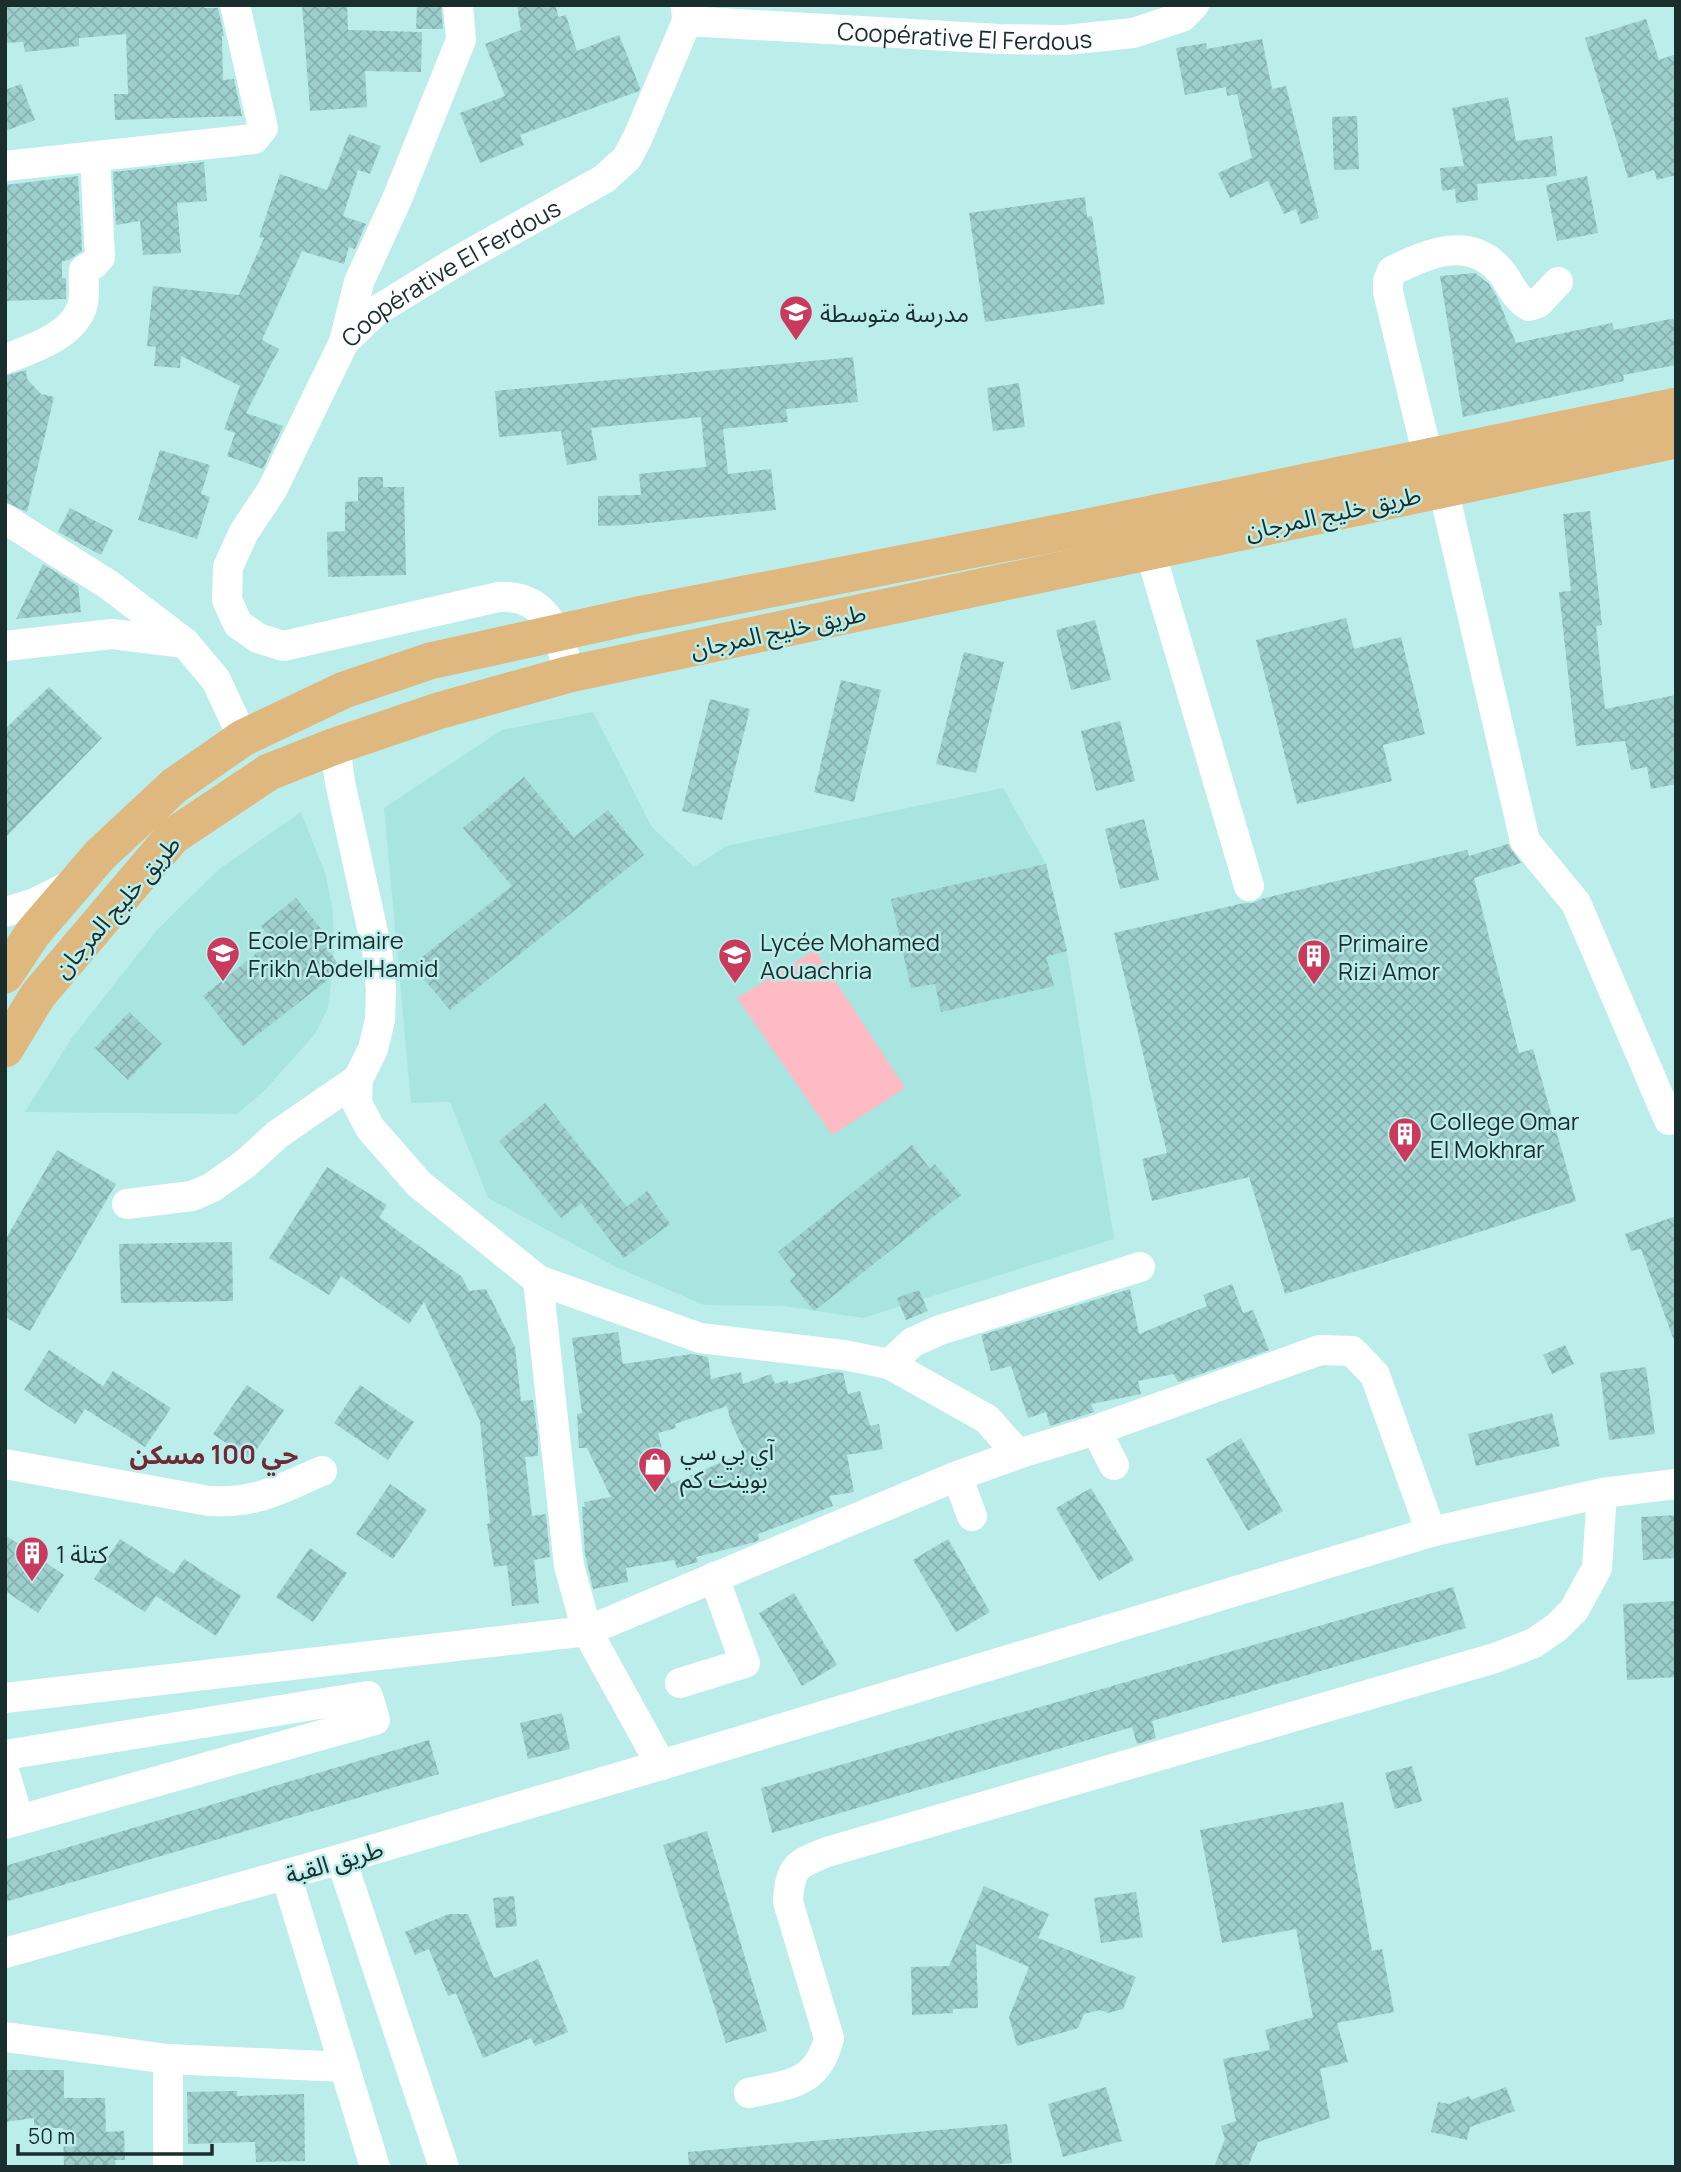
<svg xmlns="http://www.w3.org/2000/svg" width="1681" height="2172" font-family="Manrope,'Noto Sans Arabic',sans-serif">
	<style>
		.built { fill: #a8e4e0 }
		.pitch { fill: #ffbbc3 }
		.building { fill: url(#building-cross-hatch); fill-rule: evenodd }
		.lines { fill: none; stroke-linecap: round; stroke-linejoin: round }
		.minor { stroke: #fff; stroke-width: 30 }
		.major { stroke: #dfb87f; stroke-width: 37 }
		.labels { text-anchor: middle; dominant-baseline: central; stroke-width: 5; stroke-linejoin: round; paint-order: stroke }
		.street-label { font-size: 24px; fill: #1a2e2d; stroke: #bbeeeb }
		.poi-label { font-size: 24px; fill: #1a2e2d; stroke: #bbeeeb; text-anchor: start }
		.neighbourhood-label { font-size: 26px; font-weight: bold; fill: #6f2937; stroke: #bbeeeb }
	</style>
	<defs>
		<pattern id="building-cross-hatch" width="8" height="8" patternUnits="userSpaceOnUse" patternTransform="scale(1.75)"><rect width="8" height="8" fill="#9dcfcc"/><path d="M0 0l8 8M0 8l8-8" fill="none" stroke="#87b2b0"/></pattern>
	</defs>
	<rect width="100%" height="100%" fill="#bbeeeb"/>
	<!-- built -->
	<g class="built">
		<polygon points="593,712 652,827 694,867 726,846 1003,788 1046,864 1067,951 1114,1239 863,1318 784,1306 704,1305 616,1267 488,1198 450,1102 411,1103 384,808 502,730"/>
		<polygon points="301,812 325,873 333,911 334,959 328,1008 315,1034 265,1090 237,1114 25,1112 71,1039 157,930 218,870"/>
	</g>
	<!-- pitch -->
	<polygon class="pitch" points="815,950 905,1088 832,1135 737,998"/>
	<!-- building -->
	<g class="building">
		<polygon points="5,5 204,5 204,8 218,8 224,36 222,36 223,80 234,79 242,116 115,120 114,94 128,94 126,34 79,38 79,46 25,52 23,42 5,43"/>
		<polygon points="302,5 347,5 348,30 422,32 421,72 365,71 367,107 310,111"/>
		<polygon points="417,5 441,5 443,29 416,29"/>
		<polygon points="517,5 556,5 558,17 566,15 577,51 619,35 640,88 639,91 520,135 524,145 480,163 460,113 505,96 485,44 521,30"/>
		<polygon points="1646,19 1659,60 1676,54 1676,175 1657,180 1654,170 1628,178 1585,38"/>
		<polygon points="1262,39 1272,89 1286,86 1319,218 1301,224 1296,209 1284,214 1268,181 1230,198 1218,173 1252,158 1237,94 1227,96 1226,87 1185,95 1176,48 1206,43 1207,49"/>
		<polygon points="21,84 35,120 5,131 5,90"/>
		<polygon points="1508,97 1516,141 1552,136 1557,176 1477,184 1478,200 1456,203 1455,189 1442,191 1440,168 1464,166 1452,108"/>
		<polygon points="1357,116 1359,169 1334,170 1332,117"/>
		<polygon points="349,134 381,146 370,174 358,170 343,216 366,224 355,249 349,247 344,264 302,251 262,340 279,349 246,413 283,426 263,469 227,456 235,433 224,429 240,386 181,356 180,368 154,366 156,347 147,346 153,286 239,295 264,238 259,237 280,174 327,190"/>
		<polygon points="204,162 207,201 177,203 181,253 143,255 140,221 116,225 113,172"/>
		<polygon points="78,176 82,251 69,260 62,261 62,278 66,278 66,299 5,301 5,185"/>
		<polygon points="1587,176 1598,233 1557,241 1546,185"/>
		<polygon points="1085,197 1087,217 1092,216 1105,304 985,322 969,213"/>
		<polygon points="1475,273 1489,284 1497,297 1516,343 1612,323 1614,330 1676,318 1676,365 1623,375 1624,381 1463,417 1440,276"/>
		<polygon points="853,357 858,402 786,409 788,422 723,429 728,474 771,469 776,510 629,525 598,526 598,496 641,495 639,474 706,467 701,417 591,428 597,460 567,465 561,431 499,437 495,391"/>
		<polygon points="26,370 27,379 41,394 54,397 27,512 5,502 5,376"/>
		<polygon points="1019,383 1025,427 993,431 987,388"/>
		<polygon points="160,450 210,465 201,494 210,497 197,539 138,520"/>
		<polygon points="358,477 383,477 383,487 404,487 406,575 328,577 327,532 345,531 345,502 358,501"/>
		<polygon points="70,508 113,530 101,555 58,532"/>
		<polygon points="1590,511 1602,625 1596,626 1605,709 1676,695 1676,784 1651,789 1647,767 1631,770 1625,741 1576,746 1559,592 1571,591 1563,514"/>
		<polygon points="43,564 78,586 81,612 16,619"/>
		<polygon points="1346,618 1354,649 1401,637 1425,734 1383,745 1392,781 1297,804 1256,640"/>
		<polygon points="1095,620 1111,680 1071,690 1056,630"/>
		<polygon points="964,652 1004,662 976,773 936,764"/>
		<polygon points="841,680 881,690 854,802 814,792"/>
		<polygon points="49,687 102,738 5,838 5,729"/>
		<polygon points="710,699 750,709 722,820 682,811"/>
		<polygon points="1120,721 1135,781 1096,791 1081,731"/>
		<polygon points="524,777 574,837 608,810 644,855 450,1010 412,965 512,886 463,828"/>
		<polygon points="1144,819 1159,880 1120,889 1105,829"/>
		<polygon points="1508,844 1521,863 1474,878 1519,1053 1533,1049 1576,1201 1285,1294 1249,1177 1152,1201 1142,1159 1167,1153 1114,933 1244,903 1253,903 1261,899 1467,850 1469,856"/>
		<polygon points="1046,864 1067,951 1046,957 1054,986 941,1012 935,984 911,988 891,899"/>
		<polygon points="296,898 331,941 325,946 342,969 243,1046 203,996 272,941 261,926"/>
		<polygon points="129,1012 162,1044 128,1080 95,1048"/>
		<polygon points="545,1103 627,1207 647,1191 670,1224 624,1258 581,1203 561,1218 499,1141"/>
		<polygon points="912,1145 930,1169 935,1164 961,1195 814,1311 790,1281 796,1275 778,1252"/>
		<polygon points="57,1150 116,1184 30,1331 5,1317 5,1240"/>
		<polygon points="327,1167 387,1205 379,1217 462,1277 469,1291 486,1289 515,1347 521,1401 533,1400 538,1439 538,1456 525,1457 532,1516 546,1514 550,1557 534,1560 539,1603 512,1606 507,1565 494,1567 487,1524 490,1523 480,1421 424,1302 409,1324 341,1276 329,1295 269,1258"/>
		<polygon points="1676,1216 1676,1337 1673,1338 1641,1249 1631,1251 1625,1234"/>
		<polygon points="232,1242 233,1301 121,1303 119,1244"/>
		<polygon points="1232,1284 1243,1313 1253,1310 1269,1350 1178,1382 1174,1374 1138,1381 1141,1394 1091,1404 1094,1412 1050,1426 1046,1412 1028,1418 1011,1366 991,1371 981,1335 1130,1289 1139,1334 1207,1306 1203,1295"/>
		<polygon points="919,1290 928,1311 906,1320 897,1298"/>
		<path d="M 618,1332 L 623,1364 L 692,1354 L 708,1357 L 711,1379 L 741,1372 L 743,1384 L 771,1374 L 775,1384 L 787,1380 L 789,1384 L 835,1372 L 843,1373 L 848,1394 L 860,1391 L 870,1426 L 879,1424 L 883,1449 L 847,1455 L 854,1492 L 829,1496 L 833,1506 L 758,1534 L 759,1540 L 755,1542 L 696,1557 L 698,1562 L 677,1568 L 674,1560 L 626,1568 L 628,1582 L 593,1589 L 585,1554 L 582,1507 L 585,1507 L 584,1502 L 611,1497 L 587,1448 L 579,1448 L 577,1414 L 582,1413 L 572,1338 ZM 727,1406 L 731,1422 L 745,1452 L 671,1484 L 658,1433 L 676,1428 L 675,1424 Z"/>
		<polygon points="1565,1345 1574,1364 1552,1374 1543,1355"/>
		<polygon points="49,1350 103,1386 113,1371 171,1408 145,1447 85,1409 75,1424 24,1390"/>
		<polygon points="1646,1367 1655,1434 1609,1440 1600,1373"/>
		<polygon points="247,1385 284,1410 250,1459 213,1434"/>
		<polygon points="360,1385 414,1422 388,1460 334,1423"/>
		<polygon points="1552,1413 1560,1446 1476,1466 1468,1434"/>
		<polygon points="1241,1438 1283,1511 1248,1531 1206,1459"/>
		<polygon points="390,1484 427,1510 393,1559 356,1534"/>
		<polygon points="1091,1488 1134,1560 1099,1581 1056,1508"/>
		<polygon points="1676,1515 1676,1558 1643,1560 1641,1517"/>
		<polygon points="5,1535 64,1575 38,1613 5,1591"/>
		<polygon points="120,1539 174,1574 184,1559 241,1596 216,1636 156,1596 145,1612 94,1579"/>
		<polygon points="948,1539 990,1612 956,1632 913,1560"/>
		<polygon points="310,1548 347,1573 313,1622 276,1597"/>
		<polygon points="1453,1587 1466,1628 1152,1721 1156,1738 1137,1744 1132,1727 772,1833 761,1788"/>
		<polygon points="794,1593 837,1665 802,1686 759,1613"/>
		<polygon points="1676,1601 1676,1677 1627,1680 1623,1604"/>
		<polygon points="562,1713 570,1749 528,1759 520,1723"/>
		<polygon points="429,1740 439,1774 5,1902 5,1866"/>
		<polygon points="1412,1766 1422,1801 1395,1809 1385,1773"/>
		<polygon points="1343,1802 1372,1951 1382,1949 1394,2012 1337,2023 1348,2062 1320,2069 1330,2118 1258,2142 1248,2167 1214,2167 1225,2139 1221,2126 1236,2121 1223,2059 1270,2050 1265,2030 1313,2017 1296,1929 1222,1943 1200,1830"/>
		<polygon points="707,1831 767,2031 726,2043 663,1845"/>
		<polygon points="984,1886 1049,1914 1038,1938 1136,1977 1123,2009 1108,2013 1100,2010 1084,2014 1078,2028 1017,2046 1009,2017 1029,1967 976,1944 978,2008 953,2009 953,2013 912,2015 911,1967 949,1966"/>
		<polygon points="1136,1892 1143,1937 1101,1943 1094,1898"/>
		<polygon points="514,1896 517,1926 496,1928 493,1898"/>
		<polygon points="449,1914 468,1914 494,1978 538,1959 568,2032 535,2046 531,2038 483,2058 456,1993 448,1996 429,1949 415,1955 405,1932"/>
		<polygon points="5,2070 64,2070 64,2098 105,2098 106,2132 124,2131 125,2160 115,2160 116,2167 64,2167 63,2128 34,2128 34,2118 5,2122"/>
		<polygon points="1106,2087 1122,2141 1063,2157 1048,2104"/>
		<polygon points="1506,2087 1515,2111 1470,2127 1467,2140 1431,2132 1438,2102 1449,2104 1469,2096 1471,2100"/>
		<polygon points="237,2091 237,2096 304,2094 305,2161 256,2162 255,2142 188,2144 187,2092"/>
		<polygon points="1007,2124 1012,2163 974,2167 689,2167 688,2152"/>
	</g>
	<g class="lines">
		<!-- minor -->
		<g class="minor">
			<path d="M 458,5 L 461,40 L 397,199 L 359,282 L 344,342 L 272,490 L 244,532 L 228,567 L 227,600 L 238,624 L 258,638 L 283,646 L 498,597 C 549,594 558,635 570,674"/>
			<path id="s1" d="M 687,21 L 999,39 L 1066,40 L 1133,33 L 1182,17 L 1194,5"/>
			<polyline points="5,166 254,139 263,128 235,5"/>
			<path id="s2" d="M 344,342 L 376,311 L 459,260 L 604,179 L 627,158 L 638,137 L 687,21 L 686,5"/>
			<path d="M 5,359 C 32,349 76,335 83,303 C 85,293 83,280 84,270 L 94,264 L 100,257 L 95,157"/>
			<path d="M 1428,457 L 1388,292 L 1388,281 L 1392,271 C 1429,253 1471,234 1502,273 C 1511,285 1515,298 1529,306 L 1538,303 L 1558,282"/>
			<polyline points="1443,488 1525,841 1576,903 1669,1120"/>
			<polyline points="5,519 109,585 185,643"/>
			<polyline points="1150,551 1249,886"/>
			<polyline points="5,646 112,634 185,643 216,680 243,738"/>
			<polyline points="335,746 340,782 377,951 381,989 380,1020 373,1049 358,1079 357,1103 370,1128 419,1184 538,1280 700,1338 844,1355 889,1364 987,1419 1018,1454"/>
			<polyline points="5,912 35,903 71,885"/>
			<polyline points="127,1204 192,1196 211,1188 245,1164 278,1134 358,1079"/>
			<polyline points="538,1280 569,1566 587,1631 957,1476 1018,1454 1096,1430 1320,1350 1352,1351 1375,1375 1431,1532"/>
			<polyline points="889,1364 913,1342 940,1330 1140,1267"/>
			<polyline points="1096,1430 1114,1465"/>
			<path d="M 5,1464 L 209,1501 C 257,1504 279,1489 322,1471"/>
			<polyline points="957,1476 972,1516"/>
			<polyline points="680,1683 745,1663 714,1577"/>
			<polyline points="5,1698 587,1631 661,1765"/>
			<polyline points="5,1755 368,1696 375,1720 5,1824"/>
			<polyline points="5,1774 19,1820"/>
			<polyline points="341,1859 444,2167"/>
			<polyline points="286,1875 375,2167"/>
			<polyline points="5,1953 341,1859 661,1765 1431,1532 1602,1493 1676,1484"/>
			<polyline points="5,2037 168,2059 345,2067"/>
			<path d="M 749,2093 C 790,2084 818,2084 829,2038 L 788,1902 C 790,1867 796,1864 827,1852 L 1495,1658 L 1534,1643 L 1557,1627 L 1574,1610 L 1597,1568 L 1602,1493"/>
			<polyline points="168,2167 168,2059"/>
		</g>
		<!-- major -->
		<g class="major">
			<polyline points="5,975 33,933 100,855 174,786 243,738 344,690 430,661 638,615 1073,530 1676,406"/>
			<polyline points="5,1049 38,995 173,836 269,772 335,746 438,711 570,674 1676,440"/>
		</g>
	</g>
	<!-- icons -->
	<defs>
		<g id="school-pin" transform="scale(1.75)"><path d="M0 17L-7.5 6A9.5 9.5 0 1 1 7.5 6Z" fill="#ca3a5d" stroke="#bbeeeb"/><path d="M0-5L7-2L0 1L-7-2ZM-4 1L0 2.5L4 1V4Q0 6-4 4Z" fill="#fff"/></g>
		<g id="building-pin" transform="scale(1.75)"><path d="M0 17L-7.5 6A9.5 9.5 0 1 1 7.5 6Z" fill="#ca3a5d" stroke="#bbeeeb"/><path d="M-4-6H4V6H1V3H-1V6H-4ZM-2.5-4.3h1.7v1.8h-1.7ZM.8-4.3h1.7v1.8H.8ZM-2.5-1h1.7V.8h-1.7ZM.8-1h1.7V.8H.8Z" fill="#fff"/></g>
		<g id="shop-pin" transform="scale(1.75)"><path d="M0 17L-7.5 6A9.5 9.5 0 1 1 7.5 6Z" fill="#ca3a5d" stroke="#bbeeeb"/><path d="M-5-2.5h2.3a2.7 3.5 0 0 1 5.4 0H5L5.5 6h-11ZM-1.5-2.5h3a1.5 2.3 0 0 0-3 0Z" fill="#fff"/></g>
	</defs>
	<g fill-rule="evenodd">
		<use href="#school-pin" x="796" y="312"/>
		<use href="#school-pin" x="223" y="953"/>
		<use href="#school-pin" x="735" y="955"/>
		<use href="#building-pin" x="1314" y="956"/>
		<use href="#building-pin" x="1405" y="1134"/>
		<use href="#shop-pin" x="655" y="1464"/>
		<use href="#building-pin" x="32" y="1553"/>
	</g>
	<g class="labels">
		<!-- street labels -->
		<g class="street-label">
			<text stroke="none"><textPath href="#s1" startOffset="278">Coopérative El Ferdous</textPath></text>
			<text stroke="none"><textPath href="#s2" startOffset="128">Coopérative El Ferdous</textPath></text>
			<text transform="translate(1333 512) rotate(-12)">طريق خليج المرجان</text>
			<text transform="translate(778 630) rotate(-12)">طريق خليج المرجان</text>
			<text transform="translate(116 906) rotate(-49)">طريق خليج المرجان</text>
			<text transform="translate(334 1861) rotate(-16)">طريق القبة</text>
		</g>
		<!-- poi labels -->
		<g class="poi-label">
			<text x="820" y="312">مدرسة متوسطة</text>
			<text x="248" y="939">Ecole Primaire<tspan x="248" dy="28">Frikh AbdelHamid</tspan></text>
			<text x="760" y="941">Lycée Mohamed<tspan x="760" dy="28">Aouachria</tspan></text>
			<text x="1338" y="942">Primaire<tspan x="1338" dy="28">Rizi Amor</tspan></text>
			<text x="1430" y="1120">College Omar<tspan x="1430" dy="28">El Mokhrar</tspan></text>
			<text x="680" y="1450">آي بي سي<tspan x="680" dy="28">بوينت كم</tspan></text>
			<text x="56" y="1553">كتلة 1</text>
		</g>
		<!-- neighbourhood labels -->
		<g class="neighbourhood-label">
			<text x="214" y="1454">حي 100 مسكن</text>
		</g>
	</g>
	<!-- border -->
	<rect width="1681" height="2172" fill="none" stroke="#1a2e2d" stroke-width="14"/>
	<!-- scale -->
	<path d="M18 2144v10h194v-10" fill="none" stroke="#1a2e2d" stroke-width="3.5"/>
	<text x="28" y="2144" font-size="21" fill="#1a2e2d" stroke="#bbeeeb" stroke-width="5" paint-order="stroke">50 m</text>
</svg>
